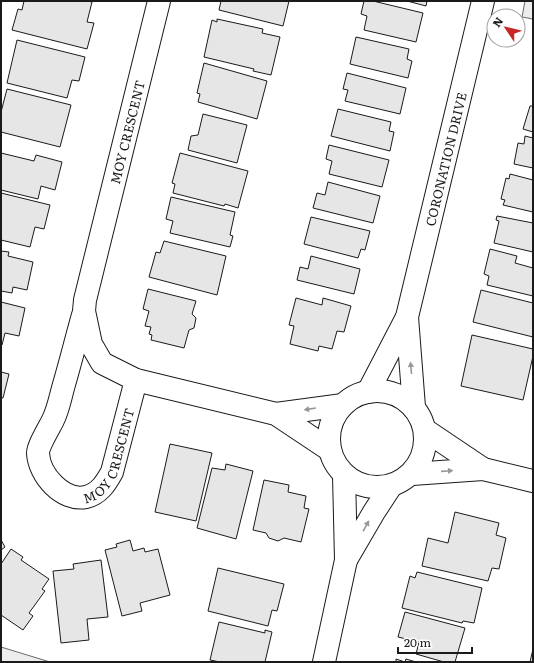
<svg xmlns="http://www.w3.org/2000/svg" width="534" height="663" font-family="Literata,serif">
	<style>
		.built { fill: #ededed; stroke: #6a6a6a }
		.building { fill: #e6e6e6; stroke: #1a1a1a }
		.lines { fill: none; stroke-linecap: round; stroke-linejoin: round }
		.minor-casing { stroke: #1a1a1a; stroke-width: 24 }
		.minor { stroke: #fff; stroke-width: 22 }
		.oneway { fill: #989898 }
		.labels { text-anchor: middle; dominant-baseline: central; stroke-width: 3; stroke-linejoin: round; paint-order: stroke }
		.street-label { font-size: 13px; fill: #1a1a1a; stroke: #fff }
	</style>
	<rect width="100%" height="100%" fill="#fff"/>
	<!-- built -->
	<g class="built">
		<polygon points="525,1 533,1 533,19 522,17"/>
		<polygon points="1,647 50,662 1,662"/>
	</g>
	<!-- building -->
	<g class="building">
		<polygon points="24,1 87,1 92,2 87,22 94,23 87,49 12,30 18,9 22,10"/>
		<polygon points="221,1 289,1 283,26 219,10"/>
		<polygon points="364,1 373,1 423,13 416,42 364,30 367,16 361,14"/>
		<polygon points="407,1 427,1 426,6"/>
		<polygon points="217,19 263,29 262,33 280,37 271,75 253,71 254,69 204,57 212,20 217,22"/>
		<polygon points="356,37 409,49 407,59 412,61 408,78 350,64"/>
		<polygon points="17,40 85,57 79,81 72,80 67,98 7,83"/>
		<polygon points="204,63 267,81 257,119 198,102 200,94 197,93"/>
		<polygon points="347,73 406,88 400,114 345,101 348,90 343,89"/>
		<polygon points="7,89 71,105 60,147 1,132 1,112"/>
		<polygon points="530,106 533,106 533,132 523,129"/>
		<polygon points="338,109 391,122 389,131 394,132 390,151 331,136"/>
		<polygon points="203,114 247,125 237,163 188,150 191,136 198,135"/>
		<polygon points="525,136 533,138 533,168 514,164 518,143 524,144"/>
		<polygon points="329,145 389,160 382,187 329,174 332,161 326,159"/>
		<polygon points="1,153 34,161 36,155 62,162 55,190 41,186 38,199 1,190"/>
		<polygon points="180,153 248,171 238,208 225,204 224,206 173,193 175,184 172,183"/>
		<polygon points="510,174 533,180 533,212 503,205 505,200 501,199 506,178 509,179"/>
		<polygon points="328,182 380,196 373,223 313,208 317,193 325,195"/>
		<polygon points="1,193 50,205 44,229 35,227 30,247 1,240"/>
		<polygon points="171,197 235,212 230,235 233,236 230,247 170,233 173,221 166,219"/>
		<polygon points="497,216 533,223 533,252 494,243 499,221 496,220"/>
		<polygon points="311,217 370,231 365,250 361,249 358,258 304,244"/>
		<polygon points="164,241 226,256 217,295 149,277 156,252 160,253"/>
		<polygon points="490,249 517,256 515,263 533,268 533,296 487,285 489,276 484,274"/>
		<polygon points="1,251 9,252 8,256 33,262 27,290 13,287 12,293 1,291"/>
		<polygon points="311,256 360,269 354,294 297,280 300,267 308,269"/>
		<polygon points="148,289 196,301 192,314 196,318 194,328 189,330 184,348 151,340 152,335 149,334 151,327 145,326 149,311 143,309"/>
		<polygon points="481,290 533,303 533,337 473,322"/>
		<polygon points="296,298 322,305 323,298 351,306 344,332 337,331 332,349 319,346 318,351 290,344 294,326 289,325"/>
		<polygon points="1,302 25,308 19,336 5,333 2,345 1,345"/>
		<polygon points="472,335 533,349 533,356 523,400 461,386"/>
		<polygon points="1,372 9,374 3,398 1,398"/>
		<polygon points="170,444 212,453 196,521 155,512"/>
		<polygon points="226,464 253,471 236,539 197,528 212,468 225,470"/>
		<polygon points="264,480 289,485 288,492 306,496 304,508 309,509 301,542 284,538 278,541 269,538 266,533 253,530"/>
		<polygon points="455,512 499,523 496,535 506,538 499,569 492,568 488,581 422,566 428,538 448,543"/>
		<polygon points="1,540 5,547 1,550"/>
		<polygon points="130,540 133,551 144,548 145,552 158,549 170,595 140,603 142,611 122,616 105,550 117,547 116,544"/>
		<polygon points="11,549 23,557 21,560 49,579 42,589 45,591 29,613 33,616 23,630 1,615 1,564"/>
		<polygon points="101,560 108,617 87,619 89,640 61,643 53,571 74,569 73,564"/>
		<polygon points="218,568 284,584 277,611 272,610 268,626 208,611"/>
		<polygon points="417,572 482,588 474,623 463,621 462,623 402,608 410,576 415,578"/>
		<polygon points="405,612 465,628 455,662 444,662 416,654 419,642 398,637"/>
		<polygon points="219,622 265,633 265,630 272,632 265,662 220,662 210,660"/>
		<polygon points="533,649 533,662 530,662"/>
		<polygon points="396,659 405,662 406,659 416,662 396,662"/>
	</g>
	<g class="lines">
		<!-- minor casing -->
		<g class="minor-casing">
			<g id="minor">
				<polyline points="159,1 85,300 84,311 91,344 102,363 136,380 276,414 330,450"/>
				<path id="s1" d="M 83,315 C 76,340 70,364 63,388 C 60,399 58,410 53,420 C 50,426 37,448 38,453 C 39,475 63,502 86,497 C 99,494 106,483 112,472 L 136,380"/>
				<polyline points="407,317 414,407"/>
				<circle cx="377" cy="439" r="48"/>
				<path id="s2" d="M 368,392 L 407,317 L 483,1"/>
				<polyline points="276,414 343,405"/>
				<polyline points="425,430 483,469"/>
				<polyline points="412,474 483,469 533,481"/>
				<polyline points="346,560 374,512 391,486"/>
				<polyline points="324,662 346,560 344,475"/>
			</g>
		</g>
		<!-- minor -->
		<use href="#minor" class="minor"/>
	</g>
	<!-- one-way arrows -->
	<defs><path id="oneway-solid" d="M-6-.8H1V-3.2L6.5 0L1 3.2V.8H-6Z"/></defs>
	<g class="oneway">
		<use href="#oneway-solid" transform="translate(411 368) rotate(-95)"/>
		<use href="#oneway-solid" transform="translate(310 409) rotate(171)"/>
		<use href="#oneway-solid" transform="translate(447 471) rotate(-4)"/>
		<use href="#oneway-solid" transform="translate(366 526) rotate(-61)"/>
	</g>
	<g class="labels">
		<!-- street labels -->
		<g class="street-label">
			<text transform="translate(127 132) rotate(-76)">MOY CRESCENT</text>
			<text stroke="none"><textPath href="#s2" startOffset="247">CORONATION DRIVE</textPath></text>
			<text stroke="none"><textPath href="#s1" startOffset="268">MOY CRESCENT</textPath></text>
		</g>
	</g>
	<!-- border -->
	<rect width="534" height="663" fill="none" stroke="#1a1a1a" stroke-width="4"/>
	<!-- north arrow -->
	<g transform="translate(506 28) rotate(305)"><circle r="19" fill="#ffffff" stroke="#a3a3a3"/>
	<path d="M0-3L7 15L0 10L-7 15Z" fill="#c62828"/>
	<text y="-6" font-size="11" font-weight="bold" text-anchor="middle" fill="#1a1a1a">N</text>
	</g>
	<!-- scale -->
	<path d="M398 647v6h74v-6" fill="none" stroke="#1a1a1a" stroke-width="2"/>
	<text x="404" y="647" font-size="12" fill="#1a1a1a" stroke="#ffffff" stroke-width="3" paint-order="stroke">20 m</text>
</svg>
